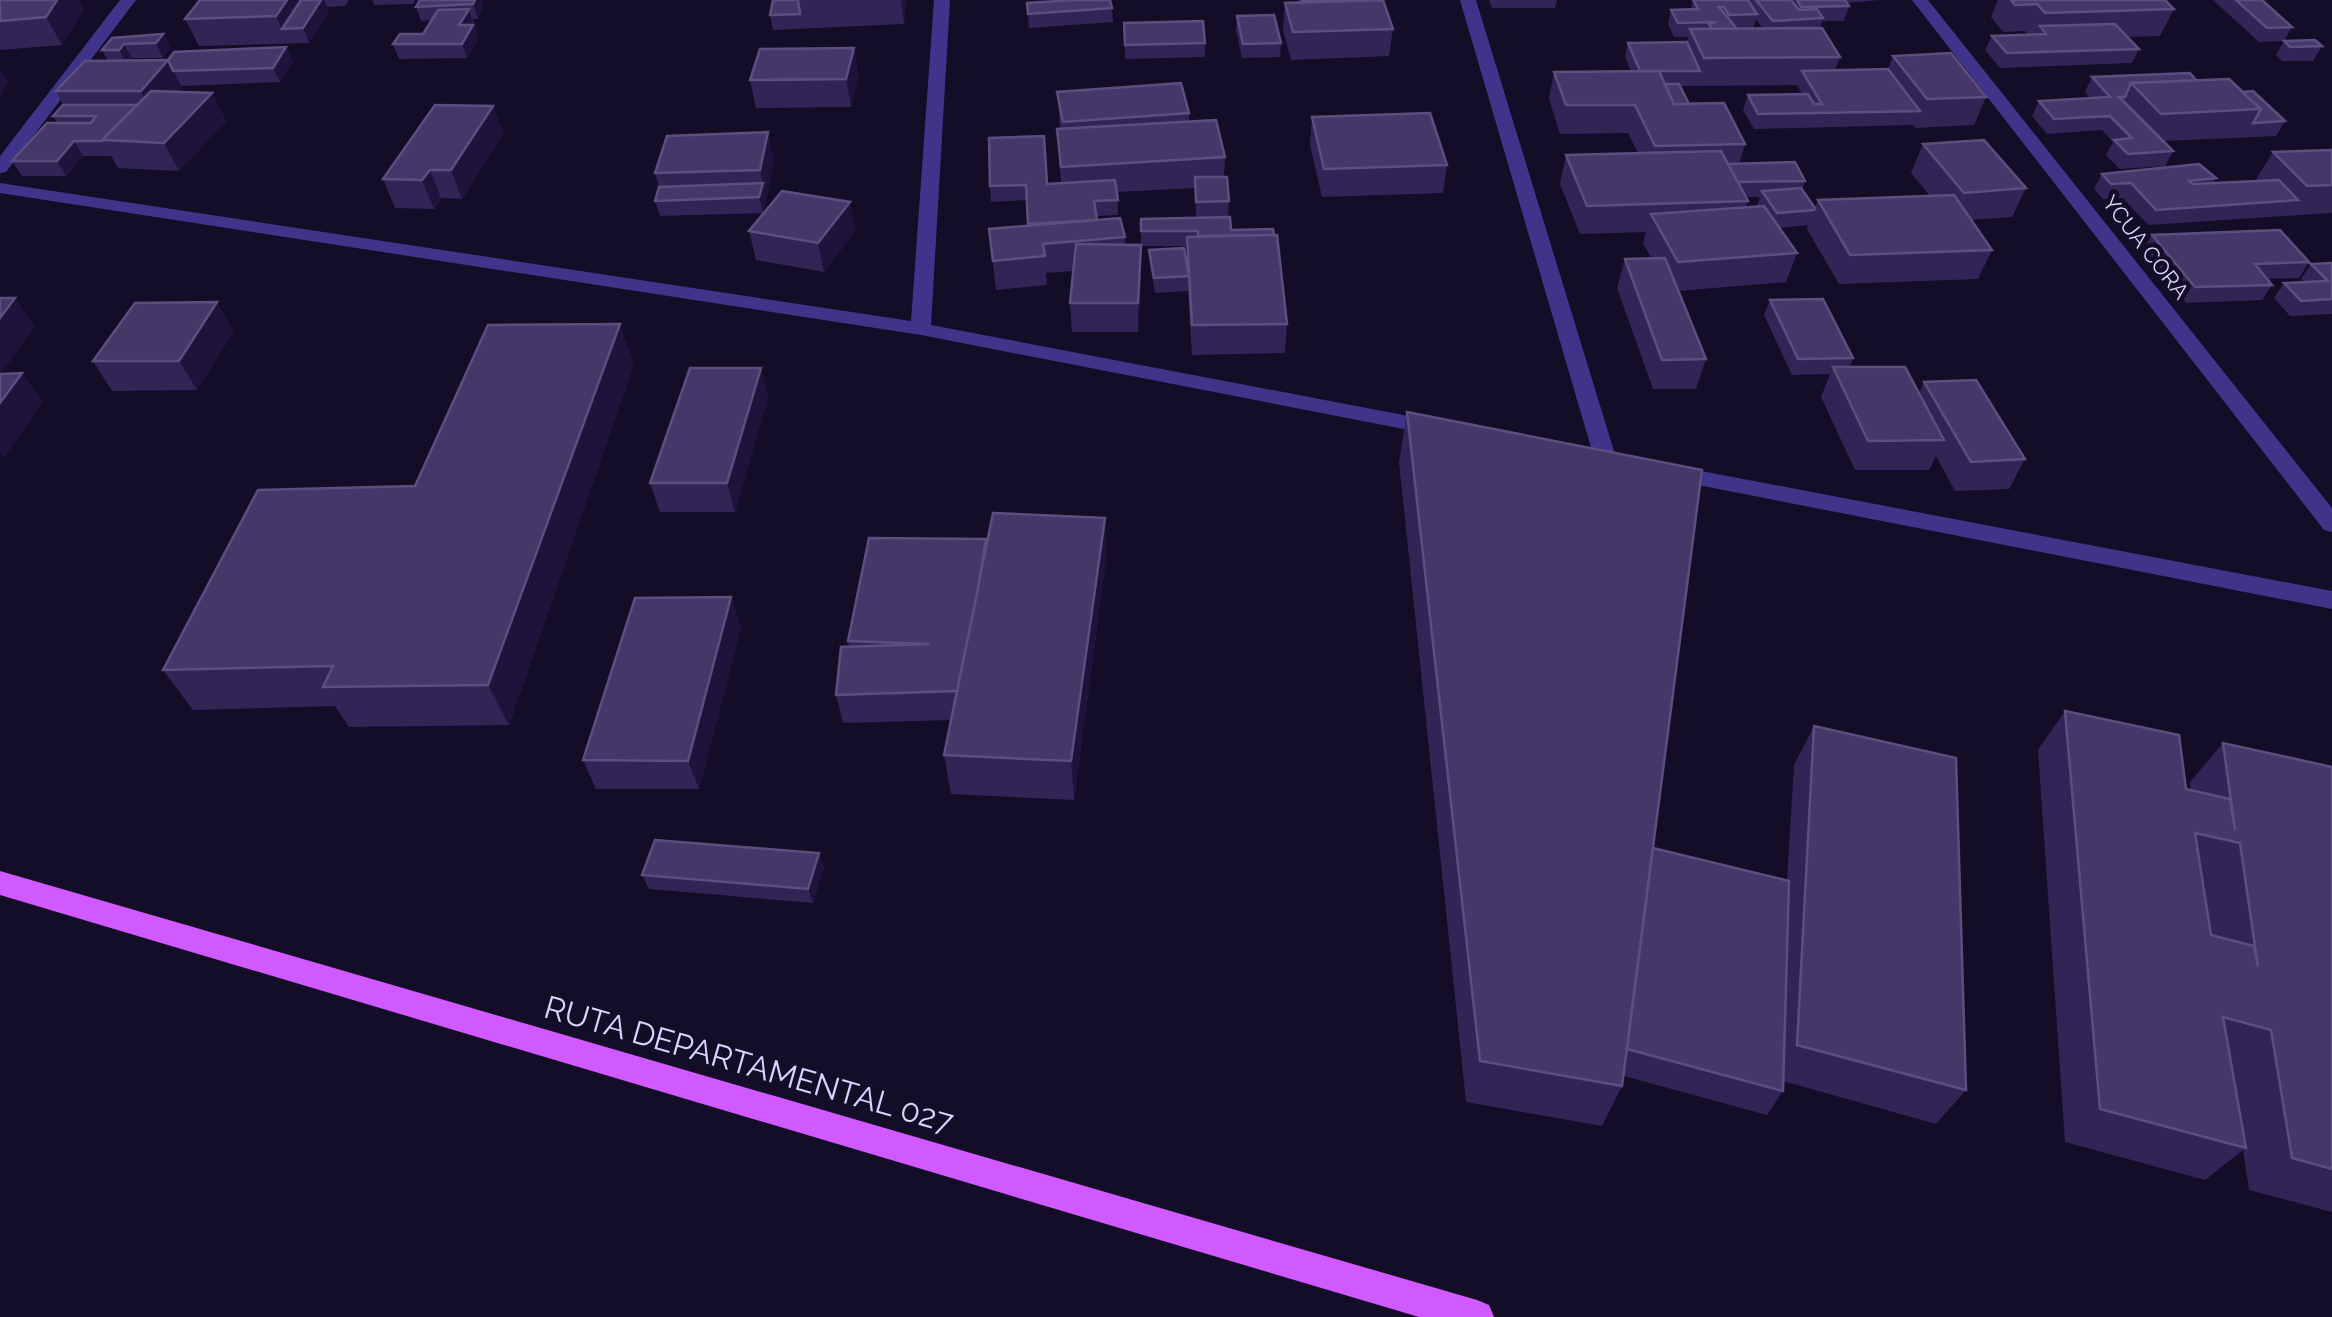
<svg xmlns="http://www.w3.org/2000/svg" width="2332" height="1317" font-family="Raleway,sans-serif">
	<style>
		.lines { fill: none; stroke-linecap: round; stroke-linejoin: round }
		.minor { fill: #3f3489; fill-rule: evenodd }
		.tertiary { fill: #3f3489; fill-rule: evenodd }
		.primary { fill: #d059ff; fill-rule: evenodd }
		.wall { fill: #332456; fill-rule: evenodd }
		.shaded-wall { fill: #1f133b }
		.building { fill: #453768; stroke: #5c4f80; stroke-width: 2.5; fill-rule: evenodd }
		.labels { text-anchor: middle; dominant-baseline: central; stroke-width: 9; stroke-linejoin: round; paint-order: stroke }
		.far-street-label { font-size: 22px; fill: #dbd2ff; stroke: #140d27 }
		.near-street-label { font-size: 32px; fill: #dbd2ff; stroke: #140d27 }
	</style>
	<rect width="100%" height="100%" fill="#140d27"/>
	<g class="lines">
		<!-- minor -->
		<g class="minor">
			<polygon points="934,0 950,0 931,325 1440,422 1451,429 1448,434 1440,436 921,335 0,193 0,183 911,321"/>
			<polygon points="1460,0 1476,0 1617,461 1614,466 1606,468 1595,461"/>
			<polygon points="1912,0 1928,0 2332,508 2332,532 2324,530"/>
			<polygon points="1670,465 2332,591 2332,609 1662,478 1659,473 1662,468"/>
		</g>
		<!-- tertiary -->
		<polygon class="tertiary" points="120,0 136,0 6,172 0,173 0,156"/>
		<!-- primary -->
		<polygon class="primary" points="0,871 1477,1300 1489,1305 1494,1317 1419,1317 0,895"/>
	</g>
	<!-- wall -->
	<g class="wall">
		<polygon points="0,0 84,8 62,45 0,50"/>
		<polygon points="200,0 349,0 345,6 327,7 329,12 309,43 199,46 185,19"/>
		<polygon points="372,0 415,0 413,4 374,5"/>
		<polygon points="481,0 483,7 478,19 473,19 478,39 467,58 399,59 393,44 423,34 432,20 421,21 416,7"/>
		<polygon points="773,0 906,0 904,24 773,30 770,15"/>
		<polygon points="1298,0 1383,0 1393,29 1389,56 1291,60 1283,30 1285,3 1299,2"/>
		<polygon points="1489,0 1557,0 1555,8 1492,8"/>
		<path d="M 1693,0 L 1879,0 L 1847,3 L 1849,6 L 1844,21 L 1822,21 L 1820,28 L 1840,57 L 1835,70 L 1888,69 L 1893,56 L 1986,97 L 1974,125 L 1915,128 L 1914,125 L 1754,129 L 1743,110 L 1748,95 L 1802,94 L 1797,85 L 1680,86 L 1689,104 L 1745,144 L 1739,164 L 1805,181 L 1802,190 L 1815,208 L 1818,200 L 1930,196 L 1911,173 L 1923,144 L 2026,188 L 2012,217 L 1971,220 L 1992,250 L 1978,279 L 1839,284 L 1807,229 L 1808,225 L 1779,228 L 1797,253 L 1786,282 L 1678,291 L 1706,359 L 1696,389 L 1653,389 L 1617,288 L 1625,259 L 1652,259 L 1643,243 L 1646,232 L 1580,234 L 1560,184 L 1566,155 L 1638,153 L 1628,133 L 1560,134 L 1549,99 L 1554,72 L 1631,71 L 1625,57 L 1628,43 L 1687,42 L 1688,37 L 1674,37 L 1668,24 L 1671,10 L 1691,10 ZM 1756,19 L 1763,29 L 1753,28 ZM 1746,197 L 1760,197 L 1757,206 L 1746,207 L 1748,201 Z"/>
		<polygon points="1998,0 2165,0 2174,9 2160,36 2128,37 2139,49 2132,63 2000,68 1985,50 1992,36 2028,35 2025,31 2003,32 1991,17"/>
		<polygon points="2213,0 2262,0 2292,27 2284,41 2322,46 2313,61 2282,61 2276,55 2284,41 2259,42"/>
		<polygon points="1027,3 1112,8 1113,22 1029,28"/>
		<polygon points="1237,16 1281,43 1280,57 1242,58 1236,30"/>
		<polygon points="1124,23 1205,43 1205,57 1125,59"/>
		<polygon points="163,34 170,48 163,58 132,58 130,60 168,60 286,47 293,62 280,82 181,86 182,88 179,92 212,93 226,121 179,171 118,168 111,156 83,156 66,176 22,176 12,161 57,123 53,116 63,105 56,91 108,61 102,50"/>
		<polygon points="854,48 858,76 851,107 756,108 750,80"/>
		<polygon points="2092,77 2197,81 2242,92 2285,121 2276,136 2163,141 2173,151 2165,166 2120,169 2106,155 2113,142 2102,130 2047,134 2032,116 2039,101 2090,98 2085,92"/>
		<polygon points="1057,92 1189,113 1189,121 1225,157 1224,177 1229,201 1228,216 1196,217 1195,188 1117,192 1118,215 1096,216 1097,220 1125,237 1125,244 1141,274 1138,332 1072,332 1070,303 1073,271 1046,273 1047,285 996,290 989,229 1028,225 1027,200 991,202 990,186 1061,183 1057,129 1060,128"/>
		<polygon points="493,106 503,134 462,199 441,198 434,209 395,208 383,179"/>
		<polygon points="1312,117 1447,165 1443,193 1322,197 1310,145"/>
		<polygon points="2332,147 2332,213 2148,225 2123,198 2103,199 2094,189 2102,174 2216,178 2213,183 2255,181 2273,152 2330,150"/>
		<polygon points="774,161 763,213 660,216 655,201 659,187 655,173"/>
		<polygon points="1141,219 1231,230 1287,324 1285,353 1192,355 1188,291 1155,293 1150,265 1149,250 1187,267 1187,246 1141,246"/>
		<polygon points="749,231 855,231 824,272 756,260"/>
		<polygon points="2152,235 2309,262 2299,278 2267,279 2272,285 2262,300 2186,303 2143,250"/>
		<polygon points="2332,263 2332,314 2290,316 2274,298 2284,283 2304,282 2301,279 2311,264"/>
		<polygon points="1770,300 1853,358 1850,367 1919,393 1924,382 2025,459 2009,489 1955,491 1936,456 1929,470 1855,470 1821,397 1830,374 1792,375 1764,315"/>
		<polygon points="234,331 197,390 112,391 93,361"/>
		<polygon points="634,364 509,725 349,727 335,706 193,710 163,670 415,486"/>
		<polygon points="761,368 768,397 735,512 660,512 650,483"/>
		<polygon points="1407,412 1653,848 1787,881 1794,765 1814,726 1966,1090 1936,1124 1783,1081 1783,1091 1767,1115 1624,1076 1622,1086 1602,1126 1466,1102 1399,462"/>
		<polygon points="1105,518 1106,559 1074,800 951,794 944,755 951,720 843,723 836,695 849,647 848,641 986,539 987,545"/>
		<polygon points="731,597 741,627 699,789 596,789 583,760"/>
		<path d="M 2065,711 L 2186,789 L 2191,790 L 2190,782 L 2223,743 L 2332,767 L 2332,1212 L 2249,1190 L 2243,1150 L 2205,1180 L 2065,1142 L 2038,750 ZM 2202,881 L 2204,881 L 2211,935 Z"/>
		<polygon points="819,853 824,868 813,903 649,889 642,875"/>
	</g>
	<!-- shaded-wall -->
	<g class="shaded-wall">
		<polygon points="0,0 79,0 84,8 62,45 46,17"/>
		<polygon points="287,0 303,0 282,29 288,43 276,16"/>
		<polygon points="321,0 324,0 329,12 309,43 303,28"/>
		<polygon points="475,0 481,0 483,7 478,19 473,4"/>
		<polygon points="901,0 906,0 904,24"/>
		<polygon points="469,9 478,39 467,58 462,44 459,25"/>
		<polygon points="163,34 170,48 163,58 156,43"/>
		<polygon points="124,44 132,58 127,64 119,50"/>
		<polygon points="286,47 293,62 280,82 273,68"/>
		<polygon points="854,48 858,76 851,107 846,79"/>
		<polygon points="168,60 182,88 137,142 148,105 141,91"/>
		<polygon points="0,68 8,82 0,98"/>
		<polygon points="212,93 226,121 179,171 164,143"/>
		<polygon points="493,106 503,134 462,199 451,170"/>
		<polygon points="768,132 774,161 763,213 759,197 763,183 760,170"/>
		<polygon points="74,141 83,156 66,176 57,161"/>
		<polygon points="430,170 441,198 434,209 422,180"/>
		<polygon points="850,202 855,231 824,272 818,243"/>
		<polygon points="1141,245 1141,274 1138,332 1138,303"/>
		<polygon points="15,298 35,327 0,375 0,318"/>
		<polygon points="217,302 234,331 197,390 179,361"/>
		<polygon points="620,324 634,364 509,725 488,685"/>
		<polygon points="761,368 768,397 735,512 727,483"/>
		<polygon points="22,373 43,402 4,458 0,453 0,403"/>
		<polygon points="1105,518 1106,559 1074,800 1071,761"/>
		<polygon points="731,597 741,627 699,789 688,761"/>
		<polygon points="819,853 824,868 813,903 808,889"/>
	</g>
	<!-- building -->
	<g class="building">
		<polygon points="0,0 57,0 46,17 0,21"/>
		<polygon points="200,0 287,0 276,16 185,19"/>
		<polygon points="301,0 321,0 303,28 282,29"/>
		<polygon points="420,0 475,0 473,4 416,7"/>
		<polygon points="773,0 798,0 800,14 770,15"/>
		<polygon points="1074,0 1110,0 1112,8 1028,14 1027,3"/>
		<polygon points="1302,0 1360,0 1303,2"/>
		<polygon points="1383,0 1393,29 1293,32 1285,3"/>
		<polygon points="1693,0 1748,0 1757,14 1729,15 1724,7 1719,7 1737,29 1712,29 1709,24 1716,22 1678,23 1671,10 1698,9"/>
		<polygon points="1756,0 1791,0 1799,10 1817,9 1823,18 1773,21"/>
		<polygon points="1797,0 1845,0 1849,6 1801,7"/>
		<polygon points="2011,0 2165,0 2174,9 2045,13 2037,4 2015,5"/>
		<polygon points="2236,0 2262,0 2292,27 2267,28"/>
		<polygon points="469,9 459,25 473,25 462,44 393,44 400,34 423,34 438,10"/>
		<polygon points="1274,15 1281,43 1243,44 1237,16"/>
		<polygon points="1203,21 1205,43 1125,45 1124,23"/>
		<polygon points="2115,24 2139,49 2007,53 1992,36 2046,34 2040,26"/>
		<polygon points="1822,28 1840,57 1704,58 1690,29"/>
		<polygon points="163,34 156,43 124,44 119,50 102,50 112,38"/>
		<polygon points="2315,40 2322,46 2290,47 2284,41"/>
		<polygon points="1687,42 1700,71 1640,71 1628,43"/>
		<polygon points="286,47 273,68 173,71 168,60 174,52"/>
		<polygon points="854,48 846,79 750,80 760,49"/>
		<polygon points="1951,53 1986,97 1927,99 1893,56"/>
		<polygon points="168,60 141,91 56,91 85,61"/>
		<polygon points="1888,69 1920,111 1758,114 1748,95 1808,94 1814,104 1822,104 1802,71"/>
		<polygon points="1659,71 1674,104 1724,103 1745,144 1655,146 1635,105 1566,105 1554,72"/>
		<polygon points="2190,73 2197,81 2131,83 2125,97 2119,97 2173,151 2128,154 2114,140 2132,138 2110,116 2054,119 2039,101 2110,97 2092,77"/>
		<polygon points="2229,79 2261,109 2161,114 2131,83"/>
		<polygon points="1181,83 1189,113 1063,122 1057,92"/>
		<polygon points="1665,84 1679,84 1689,104 1674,104"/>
		<polygon points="151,91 212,93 164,143 102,140"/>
		<polygon points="2253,91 2285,121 2253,123 2261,109 2242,92"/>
		<polygon points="63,105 137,105 102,140 102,141 74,141 57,161 12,161 47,123 91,123 96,116 53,116"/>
		<polygon points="435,105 493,106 451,170 430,170 422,180 383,179"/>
		<polygon points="1430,113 1447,165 1324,169 1312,117"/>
		<polygon points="1216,120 1225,157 1061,167 1057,129"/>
		<polygon points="768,132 760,170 655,173 667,136"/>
		<polygon points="1044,136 1047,184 1115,180 1118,200 1094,201 1097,220 1028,224 1026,185 990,186 989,138"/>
		<polygon points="1984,140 2026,188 1964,193 1923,144"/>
		<polygon points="2332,150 2332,185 2307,186 2273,152"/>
		<polygon points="1721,151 1748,201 1587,206 1566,155"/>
		<polygon points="1795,162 1805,181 1738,182 1728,164"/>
		<polygon points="2199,164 2216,178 2189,181 2193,184 2279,180 2298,200 2156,210 2131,183 2111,184 2102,174"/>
		<polygon points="1195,177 1227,177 1229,201 1196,202"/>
		<polygon points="763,183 759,197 655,201 659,187"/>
		<polygon points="1801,188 1815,208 1814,210 1777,213 1762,191"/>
		<polygon points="782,191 850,202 818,243 749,231"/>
		<polygon points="1954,195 1992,250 1850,255 1818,200"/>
		<polygon points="1764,206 1797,253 1678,262 1651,214"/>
		<polygon points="1230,217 1231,230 1273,229 1274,235 1198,236 1198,231 1141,231 1141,219"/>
		<polygon points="1120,218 1125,237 1043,244 1045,256 993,261 989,229"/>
		<polygon points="2280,230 2309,262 2255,264 2272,285 2195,287 2152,235"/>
		<polygon points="1277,235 1287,324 1192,325 1187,237"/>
		<polygon points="1076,244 1141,245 1138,303 1070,303"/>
		<polygon points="1184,248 1189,276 1154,278 1149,250"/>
		<polygon points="1665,258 1706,359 1662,360 1625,259"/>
		<polygon points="2332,263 2332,299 2301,301 2284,283 2328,281 2311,264"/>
		<polygon points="0,298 15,298 0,318"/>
		<polygon points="1823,299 1853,358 1798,359 1770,300"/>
		<polygon points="217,302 179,361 93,361 135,303"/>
		<polygon points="620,324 488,685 323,687 333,666 163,670 258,490 415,486 488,325"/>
		<polygon points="1833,367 1905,367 1944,440 1868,441"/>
		<polygon points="690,368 761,368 727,483 650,483"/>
		<polygon points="22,373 0,403 0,374"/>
		<polygon points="1976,380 2025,459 1971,462 1924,382"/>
		<polygon points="1407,412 1702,470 1622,1086 1480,1061"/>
		<polygon points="993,513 1105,518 1071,761 944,755"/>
		<polygon points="869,538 986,539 978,588 957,691 836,695 841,647 930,644 848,641"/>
		<polygon points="731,597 688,761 583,760 635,598"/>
		<path d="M 2065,711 L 2179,735 L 2186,789 L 2230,799 L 2235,830 L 2223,743 L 2332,767 L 2332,1169 L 2292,1158 L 2271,1030 L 2223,1017 L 2246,1148 L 2100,1109 ZM 2195,833 L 2240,843 L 2258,967 L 2254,946 L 2211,935 Z"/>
		<polygon points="1814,726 1956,758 1966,1090 1797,1045"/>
		<polygon points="655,840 819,853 808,889 642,875"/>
		<polygon points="1653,848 1789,881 1783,1091 1627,1049"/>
	</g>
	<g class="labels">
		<!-- far-street labels -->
		<g class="far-street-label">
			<text transform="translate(2146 247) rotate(52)">YCUA CORA</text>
		</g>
		<!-- near-street labels -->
		<g class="near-street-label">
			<text transform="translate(749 1064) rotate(16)">RUTA DEPARTAMENTAL 027</text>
		</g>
	</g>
</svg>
